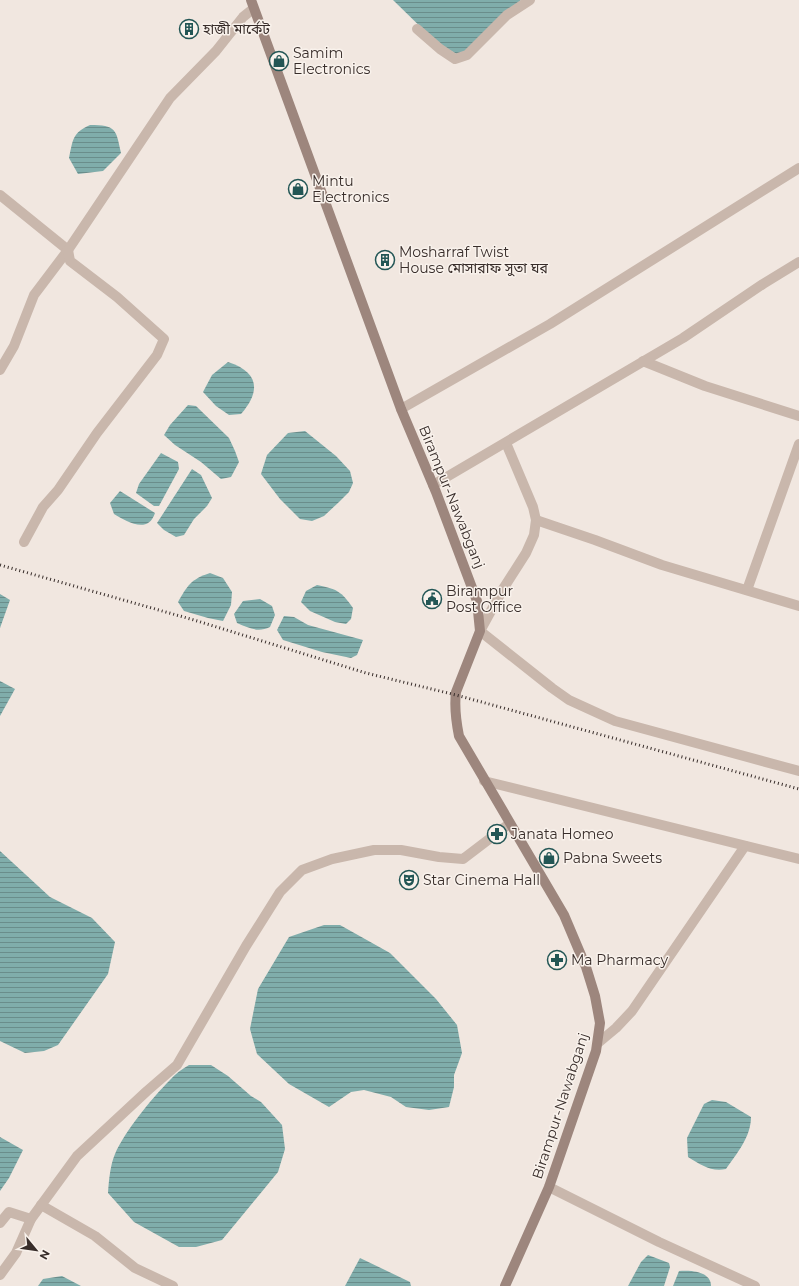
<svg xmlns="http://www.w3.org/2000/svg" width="799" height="1286" font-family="Montserrat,'Noto Sans Bengali',sans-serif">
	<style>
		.water { fill: url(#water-rules) }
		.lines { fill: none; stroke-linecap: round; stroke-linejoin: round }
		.minor { stroke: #c9b7ac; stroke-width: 10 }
		.tertiary { stroke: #c9b7ac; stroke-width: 10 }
		.secondary { stroke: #9d867d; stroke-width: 10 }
		.rail { stroke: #382d2a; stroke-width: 3; stroke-dasharray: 1 3; stroke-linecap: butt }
		.labels { text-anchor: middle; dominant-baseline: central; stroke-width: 3; stroke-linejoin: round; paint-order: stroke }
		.poi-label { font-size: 14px; fill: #382d2a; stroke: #f9f2ec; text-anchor: start }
		.street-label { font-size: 14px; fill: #382d2a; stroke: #f9f2ec }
	</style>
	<defs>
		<pattern id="water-rules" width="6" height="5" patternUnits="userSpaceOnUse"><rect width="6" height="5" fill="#80adab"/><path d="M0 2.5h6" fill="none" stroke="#6a8d8b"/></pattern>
	</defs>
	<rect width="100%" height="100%" fill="#f1e7e0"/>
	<!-- water -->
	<g class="water">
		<polygon points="393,0 521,0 460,56 437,43"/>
		<path d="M 90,125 C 116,125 116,129 121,153 L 103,171 L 78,174 L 69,158 C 73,140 72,133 90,125 Z"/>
		<path d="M 228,362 C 259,372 261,391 241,414 L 229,415 L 216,406 L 203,392 L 212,375 Z"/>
		<polygon points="188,405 196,406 229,438 235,451 239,462 231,477 221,479 201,462 175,445 164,435 170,425"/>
		<polygon points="305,431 336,456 350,471 353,483 349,492 339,502 324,516 312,521 300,519 280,499 261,474 267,455 288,433"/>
		<polygon points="161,453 178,462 179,469 159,506 154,506 136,493 139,484"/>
		<polygon points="192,469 201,475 212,498 207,506 194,519 184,535 176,537 164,530 157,523"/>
		<path d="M 120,491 L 155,513 C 148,535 126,521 114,514 L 110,503 Z"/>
		<path d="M 210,573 L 223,578 L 232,592 L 231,605 L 223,621 L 208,618 L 184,611 L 178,602 C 187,586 191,579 210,573 Z"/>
		<path d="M 317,585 C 337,589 341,591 353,608 L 351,619 L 346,624 L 335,622 L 310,611 L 301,602 L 306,591 Z"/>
		<polygon points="0,594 10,600 0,628"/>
		<path d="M 260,599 L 272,606 L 275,615 L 270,627 C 258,633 249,628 237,623 L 234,614 L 243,601 Z"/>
		<polygon points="284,616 294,617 308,625 363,640 357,655 351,658 322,652 283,640 277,630"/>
		<polygon points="0,681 15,689 0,716"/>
		<polygon points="0,851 50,897 92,918 115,942 108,974 58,1045 44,1051 25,1053 0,1041"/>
		<polygon points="324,925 340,925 390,953 436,999 457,1025 462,1053 454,1075 454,1087 449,1107 429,1110 406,1107 391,1097 364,1090 351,1092 329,1107 289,1084 257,1054 250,1029 258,989 289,937"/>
		<path d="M 189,1065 L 211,1065 L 228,1076 L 251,1096 L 261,1102 L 282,1125 L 285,1149 L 278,1172 L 222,1240 L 196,1247 L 179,1247 L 134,1222 L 108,1193 C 109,1180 110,1166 115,1154 C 125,1131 152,1098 170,1080 C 175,1074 182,1069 189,1065 Z"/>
		<path d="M 712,1100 L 726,1102 L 751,1117 C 751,1137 737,1153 726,1169 C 711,1172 701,1165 688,1157 L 687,1138 L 704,1104 Z"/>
		<polygon points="0,1137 23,1150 9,1178 0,1191"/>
		<polygon points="648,1255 669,1263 670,1267 664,1286 628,1286 641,1262"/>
		<polygon points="360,1258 410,1282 411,1286 345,1286"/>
		<path d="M 679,1271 C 690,1270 711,1271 711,1286 L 673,1286 Z"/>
		<polygon points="62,1276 81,1286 38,1286 43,1279"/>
	</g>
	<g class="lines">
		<!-- minor -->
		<g class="minor">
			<polyline points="417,29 440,49 455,59 467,55 507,15 530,0"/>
			<polyline points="0,195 68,250 170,98 216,51 243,17 253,9"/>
			<polyline points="643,361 705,386 799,416"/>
			<polyline points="0,370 14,346 34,295 68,250"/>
			<polyline points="506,443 533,507 536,520 534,535 526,553 503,589 480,631 552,688 569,700 615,721 799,771"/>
			<polyline points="433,485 683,338 763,284 799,262"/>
			<polyline points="536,520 595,540 662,565 799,606"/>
			<polyline points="24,542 43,507 58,490 97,433 157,355 164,339 117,297 70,261 68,250"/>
			<polyline points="747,590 799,444"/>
			<polyline points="598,1043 616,1028 632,1011 745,846"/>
			<polyline points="41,1205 95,1236 135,1268 173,1286"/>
			<polyline points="0,1223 9,1212 31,1219"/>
			<polyline points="0,1275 16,1253 31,1219 77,1156 147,1091 177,1065 246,946 280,892 302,870 332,859 374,850 401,850 439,857 463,859 509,824"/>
		</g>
		<!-- tertiary -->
		<g class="tertiary">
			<polyline points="401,409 550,324 799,168"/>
			<polyline points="484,781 799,859"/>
			<polyline points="549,1187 659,1242 755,1286"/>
		</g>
		<!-- secondary -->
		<path class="secondary" d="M 251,0 L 401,409 L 436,492 L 477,601 L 480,631 L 456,692 C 454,708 456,721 459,736 L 564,915 L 586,967 L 595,996 L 600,1023 L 596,1051 L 549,1187 L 505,1286"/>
		<!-- rail -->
		<polyline class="rail" points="0,565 194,620 366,673 456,695 799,789"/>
	</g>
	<!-- icons -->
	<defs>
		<g id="building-ring" transform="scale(1)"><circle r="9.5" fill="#f9f2ec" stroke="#235655" stroke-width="1.5"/><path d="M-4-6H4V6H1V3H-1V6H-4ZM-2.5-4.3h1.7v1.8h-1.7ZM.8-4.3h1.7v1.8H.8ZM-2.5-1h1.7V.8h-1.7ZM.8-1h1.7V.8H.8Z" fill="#235655"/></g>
		<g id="shop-ring" transform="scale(1)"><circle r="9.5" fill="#f9f2ec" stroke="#235655" stroke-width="1.5"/><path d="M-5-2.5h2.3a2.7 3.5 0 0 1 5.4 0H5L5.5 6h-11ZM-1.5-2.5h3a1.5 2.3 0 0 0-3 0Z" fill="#235655"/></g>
		<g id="civic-ring" transform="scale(1)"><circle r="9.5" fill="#f9f2ec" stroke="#235655" stroke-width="1.5"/><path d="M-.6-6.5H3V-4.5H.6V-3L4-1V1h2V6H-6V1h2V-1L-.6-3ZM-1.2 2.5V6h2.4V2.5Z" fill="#235655"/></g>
		<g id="pharmacy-ring" transform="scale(1)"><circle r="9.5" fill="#f9f2ec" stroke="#235655" stroke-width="1.5"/><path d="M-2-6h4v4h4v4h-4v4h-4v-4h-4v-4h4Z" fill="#235655"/></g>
		<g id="theatre-ring" transform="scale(1)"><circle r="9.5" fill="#f9f2ec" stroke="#235655" stroke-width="1.5"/><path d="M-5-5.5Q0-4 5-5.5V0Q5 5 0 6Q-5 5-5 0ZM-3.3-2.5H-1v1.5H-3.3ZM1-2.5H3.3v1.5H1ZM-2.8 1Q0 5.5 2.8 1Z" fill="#235655"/></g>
	</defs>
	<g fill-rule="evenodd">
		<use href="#building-ring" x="189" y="29"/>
		<use href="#shop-ring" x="279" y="61"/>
		<use href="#shop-ring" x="298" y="189"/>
		<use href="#building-ring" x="385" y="260"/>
		<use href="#civic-ring" x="432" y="599"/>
		<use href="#pharmacy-ring" x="497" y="834"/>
		<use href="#shop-ring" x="549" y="858"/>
		<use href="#theatre-ring" x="409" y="880"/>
		<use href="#pharmacy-ring" x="557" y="960"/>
	</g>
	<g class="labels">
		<!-- poi labels -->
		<g class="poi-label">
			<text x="203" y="29">হাজী মার্কেট</text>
			<text x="293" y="53">Samim<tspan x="293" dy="16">Electronics</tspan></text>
			<text x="312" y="181">Mintu<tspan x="312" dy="16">Electronics</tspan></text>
			<text x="399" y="252">Mosharraf Twist<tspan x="399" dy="16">House মোসারাফ সুতা ঘর</tspan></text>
			<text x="446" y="591">Birampur<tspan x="446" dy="16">Post Office</tspan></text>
			<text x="511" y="834">Janata Homeo</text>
			<text x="563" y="858">Pabna Sweets</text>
			<text x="423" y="880">Star Cinema Hall</text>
			<text x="571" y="960">Ma Pharmacy</text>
		</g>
		<!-- street labels -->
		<g class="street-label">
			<text transform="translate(452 497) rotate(68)">Birampur-Nawabganj</text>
			<text transform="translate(560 1106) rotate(-72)">Birampur-Nawabganj</text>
		</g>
	</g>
	<!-- north arrow -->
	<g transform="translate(36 1250) rotate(119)" stroke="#f9f2ec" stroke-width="3" paint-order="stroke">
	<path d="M0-3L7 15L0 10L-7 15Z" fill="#382d2a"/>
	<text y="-6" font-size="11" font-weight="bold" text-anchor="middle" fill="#382d2a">N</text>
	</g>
</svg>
